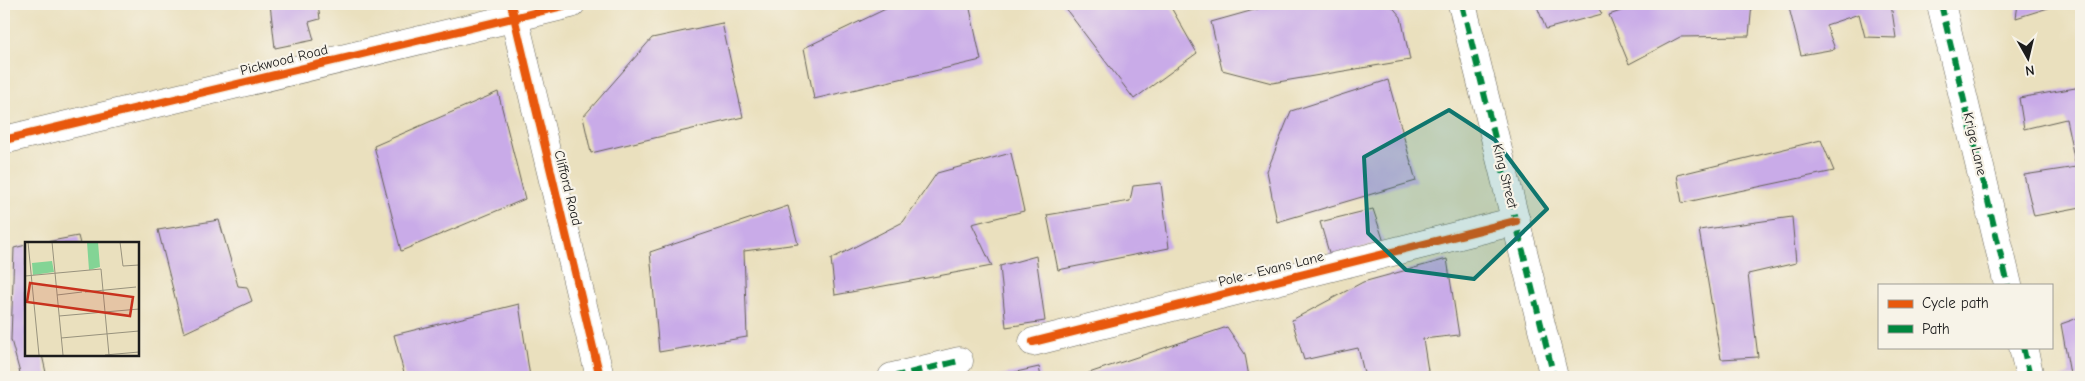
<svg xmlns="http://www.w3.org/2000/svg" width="2085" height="381" font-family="'Comic Neue',sans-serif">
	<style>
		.building { fill: #c9abe8 }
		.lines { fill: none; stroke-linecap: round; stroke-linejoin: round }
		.street-casing { stroke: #646155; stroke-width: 29 }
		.street { stroke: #fff; stroke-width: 28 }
		.quiet { stroke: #00873e; stroke-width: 6; stroke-dasharray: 12 6; stroke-linecap: butt }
		.cycleway-casing { stroke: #f7f3e8; stroke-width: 11 }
		.cycleway { stroke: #e8590c; stroke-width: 8 }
		.marked { fill: #0f766e; fill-opacity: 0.2; stroke: #0f766e; stroke-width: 4; stroke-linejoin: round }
		.labels { text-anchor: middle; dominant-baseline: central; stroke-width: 4.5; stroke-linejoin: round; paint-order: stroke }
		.street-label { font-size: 14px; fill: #1c1c1c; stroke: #f7f3e8 }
		.inset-road { fill: none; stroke: #98927d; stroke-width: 1 }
		.view { fill: #c8321e; fill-opacity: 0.15; stroke: #c8321e; stroke-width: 2.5 }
		.inset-edge { fill: none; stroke: #1c1c1c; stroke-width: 2.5 }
	</style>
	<rect width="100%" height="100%" fill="#f7f3e8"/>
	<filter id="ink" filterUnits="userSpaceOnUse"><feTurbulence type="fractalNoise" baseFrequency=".02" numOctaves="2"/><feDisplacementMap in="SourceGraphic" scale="10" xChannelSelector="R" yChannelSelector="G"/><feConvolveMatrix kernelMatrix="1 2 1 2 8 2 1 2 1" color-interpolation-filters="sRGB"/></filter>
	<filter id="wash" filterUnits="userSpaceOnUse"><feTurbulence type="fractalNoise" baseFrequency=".0096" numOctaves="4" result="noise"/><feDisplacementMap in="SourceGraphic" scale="20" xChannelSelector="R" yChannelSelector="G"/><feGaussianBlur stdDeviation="1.12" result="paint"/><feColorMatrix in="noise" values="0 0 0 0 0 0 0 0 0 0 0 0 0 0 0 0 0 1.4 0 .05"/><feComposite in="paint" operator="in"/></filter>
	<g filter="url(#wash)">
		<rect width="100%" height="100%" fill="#eae0be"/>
		<g id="blocks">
			<!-- building -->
			<g class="building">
				<polygon points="270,4 318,4 320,19 309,22 314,40 275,48"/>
				<polygon points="896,4 969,4 981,60 814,99 804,48"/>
				<polygon points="1062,4 1169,4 1197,53 1134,99"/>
				<polygon points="1260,4 1390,4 1401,17 1410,60 1272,83 1222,70 1211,22 1261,8"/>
				<polygon points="1536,4 1596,4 1602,14 1546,29"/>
				<polygon points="1641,4 1752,4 1749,36 1680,37 1629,64 1609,15"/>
				<polygon points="1788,4 1891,4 1896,38 1865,37 1859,14 1826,25 1835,49 1801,55"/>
				<polygon points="2018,4 2061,4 2016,18"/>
				<polygon points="722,23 743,117 591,153 583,117 652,38"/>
				<polygon points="1388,80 1416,181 1277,222 1267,171 1291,111"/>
				<polygon points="2081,87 2081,207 2034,216 2024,175 2076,167 2066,119 2024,129 2019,98"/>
				<polygon points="498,92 525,199 401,251 374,146"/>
				<polygon points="1821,140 1834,171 1682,203 1677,175"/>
				<polygon points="1011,153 1024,211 972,224 992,266 835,295 831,259 903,222 937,173"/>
				<polygon points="1161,183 1169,248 1058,270 1047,215 1130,201 1133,186"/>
				<polygon points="788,206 798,244 744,251 747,337 659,352 650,252"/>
				<polygon points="1373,209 1384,242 1330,256 1320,222"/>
				<polygon points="1792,217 1796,263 1748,274 1758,357 1721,359 1699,230"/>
				<polygon points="219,220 238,286 247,287 252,301 184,333 158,230"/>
				<polygon points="78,236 80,244 41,244 41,243"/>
				<polygon points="26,245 26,355 42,355 47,377 21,377 11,340 14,248"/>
				<polygon points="1036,256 1045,321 1006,327 1000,266"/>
				<polygon points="1447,259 1459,335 1423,339 1429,377 1365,377 1358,348 1304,360 1292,320 1363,282"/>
				<polygon points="519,304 530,377 405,377 394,335"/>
				<polygon points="2081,317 2081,377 2060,377 2070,374 2061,324"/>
				<polygon points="1227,327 1245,354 1249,377 1087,377 1086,374"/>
				<polygon points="1039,367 1041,377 998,377 998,376"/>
			</g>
		</g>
	</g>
	<g filter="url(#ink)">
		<use href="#blocks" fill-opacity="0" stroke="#646155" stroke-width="1"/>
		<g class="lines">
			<!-- street casing -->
			<g class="street-casing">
				<g id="street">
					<polyline points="511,4 600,377"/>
					<polyline points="1462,4 1554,377"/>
					<polyline points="1941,4 2008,285"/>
					<polyline points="4,140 571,4"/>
					<polyline points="1033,342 1516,221"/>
					<polyline points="2023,347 2030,377"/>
					<polyline points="892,377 959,361"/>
				</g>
			</g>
			<!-- street -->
			<use href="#street" class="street"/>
			<!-- quiet -->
			<g class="quiet">
				<polyline points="1462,4 1554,377"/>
				<polyline points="1941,4 2008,285"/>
				<polyline points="2023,347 2030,377"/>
				<polyline points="892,377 959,361"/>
			</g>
			<!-- cycleway casing -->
			<g class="cycleway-casing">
				<g id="cycleway">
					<polyline points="511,4 600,377"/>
					<polyline points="4,140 571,4"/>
					<polyline points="1033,342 1516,221"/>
				</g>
			</g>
			<!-- cycleway -->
			<use href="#cycleway" class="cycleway"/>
		</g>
	</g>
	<!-- marked area -->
	<path class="marked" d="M 1449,110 L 1495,140 L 1547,209 L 1474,279 L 1406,270 L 1368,233 L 1364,157 Z"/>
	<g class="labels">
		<!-- street labels -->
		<g class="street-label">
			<text transform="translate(284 60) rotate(-14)">Pickwood Road</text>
			<text transform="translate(1975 144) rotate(77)">Krige Lane</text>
			<text transform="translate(1505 176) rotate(76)">King Street</text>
			<text transform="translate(568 188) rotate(76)">Clifford Road</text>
			<text transform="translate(1271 269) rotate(-14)">Pole - Evans Lane</text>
		</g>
	</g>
	<!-- overview -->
	<g transform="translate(25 242)">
		<rect width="114" height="114" fill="#eae0be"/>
		<path d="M 62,0 L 73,0 L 75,25 L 64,28 ZM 27,19 L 29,30 L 8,33 L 7,21 Z" fill="#83d495"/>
		<path class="inset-road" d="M 3,0 L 14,113M 27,0 L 38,113M 95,0 L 98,24 L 114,23M 0,34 L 76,27 L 84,113M 60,50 L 111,45M 32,53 L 57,50M 34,74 L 114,67M 36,96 L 114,89M 80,113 L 114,110"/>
		<path class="view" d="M 5,41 L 108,55 L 105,74 L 2,60 Z"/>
		<rect width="114" height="114" class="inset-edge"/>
	</g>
	<!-- margin -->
	<rect width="2085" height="381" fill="none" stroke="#f7f3e8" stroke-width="20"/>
	<!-- legend -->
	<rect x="1878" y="284" width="175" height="65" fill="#f7f3e8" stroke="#9f9d96"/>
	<rect x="1888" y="300" width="25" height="8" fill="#e8590c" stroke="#9f9d96"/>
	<text x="1922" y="308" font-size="15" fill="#1c1c1c">Cycle path</text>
	<rect x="1888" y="325" width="25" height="8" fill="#00873e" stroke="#9f9d96"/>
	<text x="1922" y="334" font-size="15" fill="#1c1c1c">Path</text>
	<!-- north arrow -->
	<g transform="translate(2028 58) rotate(172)" stroke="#f7f3e8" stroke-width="4" paint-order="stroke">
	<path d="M0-4L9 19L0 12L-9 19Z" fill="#1c1c1c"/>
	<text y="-8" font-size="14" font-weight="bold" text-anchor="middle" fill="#1c1c1c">N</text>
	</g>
</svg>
